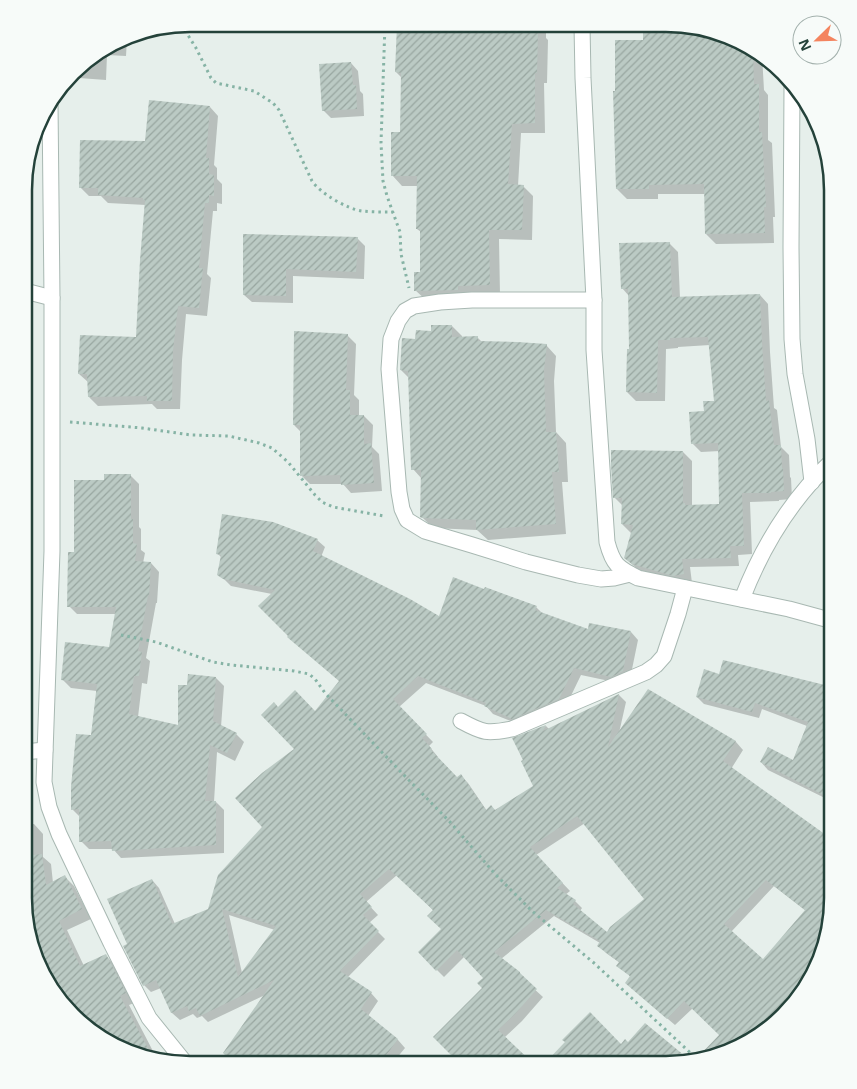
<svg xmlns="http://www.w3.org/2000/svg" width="857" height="1089" font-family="'Open Sans',sans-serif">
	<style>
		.shadow { fill: #0003; fill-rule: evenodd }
		.building { fill: url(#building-hatch); fill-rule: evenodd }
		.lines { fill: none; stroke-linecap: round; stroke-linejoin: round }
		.minor-casing { stroke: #a8b8b2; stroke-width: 17 }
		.path { stroke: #86b3a5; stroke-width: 3; stroke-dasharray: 2.5 4; stroke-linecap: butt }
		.minor { stroke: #fff; stroke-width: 15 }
		.rim { fill: none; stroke: #24423a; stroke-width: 2.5 }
	</style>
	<defs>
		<pattern id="building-hatch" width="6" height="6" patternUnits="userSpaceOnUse" patternTransform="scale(1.25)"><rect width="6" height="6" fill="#bbcac4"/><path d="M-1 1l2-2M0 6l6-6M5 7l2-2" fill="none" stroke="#98a6a0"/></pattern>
	</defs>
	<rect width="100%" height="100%" fill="#e6efeb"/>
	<!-- shadow -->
	<g class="shadow">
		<polygon points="399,24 546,25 546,38 548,40 547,83 544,83 545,133 521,133 518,186 523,186 533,196 532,240 499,239 500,295 426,300 415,290 422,273 421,232 417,229 418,186 402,186 392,175 401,133 402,78 396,72"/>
		<polygon points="688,25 759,52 762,55 764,90 768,95 768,140 772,143 775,217 773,217 774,243 716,244 706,234 705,194 658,194 658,199 627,199 617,189 616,92 644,41"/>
		<polygon points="127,39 126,56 107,55 106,80 79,78 74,74 81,65"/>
		<polygon points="351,63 358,71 360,91 363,94 364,116 331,118 323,110"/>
		<polygon points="210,107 218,116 214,165 217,168 217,179 222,184 222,204 217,203 217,211 213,211 207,274 211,278 207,316 186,314 182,360 180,409 157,409 152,404 98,406 89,397 88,382 79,374 137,338 146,205 108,203 101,196 89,196 80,187 146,142"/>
		<polygon points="244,236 357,238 365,246 364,279 293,276 293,303 252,302 244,295"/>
		<polygon points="669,243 678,252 680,298 760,295 768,304 770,352 774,408 777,410 781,447 789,455 790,477 791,478 792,499 779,500 779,501 750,502 752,554 738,555 739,566 690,567 692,583 642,573 625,558 632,533 631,533 622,524 623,506 615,498 683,452 692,461 692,506 721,506 720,451 701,452 692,443 705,412 715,402 710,345 678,347 678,348 666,349 665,401 636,401 627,392 630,350 629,296 622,288"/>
		<polygon points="452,326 462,336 462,338 477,337 482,342 546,345 556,356 554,381 556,432 566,443 568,482 562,482 566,534 488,540 477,530 433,528 421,516 422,479 413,469 410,379 401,370 417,340 432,332"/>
		<polygon points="347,335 356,344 354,395 359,400 359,416 364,416 373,425 372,447 379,454 382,491 351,493 343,484 310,484 301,475 301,432 294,425"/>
		<polygon points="131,476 139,484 139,527 141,529 141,550 145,553 143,563 151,563 159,572 157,603 156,603 146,658 150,661 147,684 142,683 138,717 179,726 188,686 216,678 224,686 221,727 236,734 244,742 235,761 217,752 214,802 216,802 224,810 224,853 121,858 113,849 89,849 81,841 80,817 72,809 92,737 97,691 71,688 62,679 110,649 116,614 77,614 69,606 75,554 105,482"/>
		<path d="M 317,540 L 325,547 L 321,557 L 439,618 L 536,607 L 542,613 L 589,630 L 590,624 L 631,632 L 638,640 L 630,679 L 619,683 L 581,675 L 566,706 L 521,725 L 493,714 L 486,706 L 426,683 L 399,707 L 433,742 L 429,746 L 438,757 L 438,758 L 457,778 L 461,776 L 468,783 L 487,811 L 496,812 L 534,786 L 514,739 L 546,726 L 549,729 L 619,695 L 626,702 L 619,733 L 649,691 L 736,742 L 743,750 L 731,769 L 833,909 L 805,991 L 749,1043 L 707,1056 L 704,1053 L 720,1035 L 693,1008 L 675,1025 L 634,990 L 631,977 L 618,966 L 620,963 L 606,953 L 599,945 L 600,943 L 554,916 L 501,959 L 543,997 L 522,1021 L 505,1037 L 533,1065 L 444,1065 L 452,1053 L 484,988 L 485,978 L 465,956 L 444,977 L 419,952 L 443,929 L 434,911 L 397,875 L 366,902 L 378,915 L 369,923 L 385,939 L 347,978 L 371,993 L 378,1001 L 368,1016 L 398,1040 L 405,1048 L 391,1065 L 220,1065 L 265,995 L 208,1022 L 202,1016 L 197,1018 L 193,1014 L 180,1020 L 172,1013 L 161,988 L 151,992 L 144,985 L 128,945 L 152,880 L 159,888 L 175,924 L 209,910 L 264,827 L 296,749 L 278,708 L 315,713 L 340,682 L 272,594 L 231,586 L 219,574 L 222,558 L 218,554 ZM 585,823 L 645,899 L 607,934 L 580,911 L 582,908 L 575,901 L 565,895 L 570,891 L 536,855 ZM 774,886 L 806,911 L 763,960 L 731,932 ZM 229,915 L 275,930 L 242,973 Z"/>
		<polygon points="720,676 826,686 827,685 833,688 833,802 768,770 761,762 793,761 807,726 762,709 759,718 704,704 697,697"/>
		<polygon points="24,824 34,824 43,834 43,857 51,864 53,883 65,877 74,886 91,919 67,930 84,966 106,956 115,965 134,1003 129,1005 155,1055 153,1056 98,1037 46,981 24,898"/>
	</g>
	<!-- building -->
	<g class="building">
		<polygon points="397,24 462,27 462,26 538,29 537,73 535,73 535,123 512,124 508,184 524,185 522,230 489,230 490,285 458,286 458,290 414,291 414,272 420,272 420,229 416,229 417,176 391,176 391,132 400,132 401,73 395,72"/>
		<polygon points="643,25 688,25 692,27 692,35 713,34 753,50 754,84 759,84 759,132 762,132 766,207 764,207 765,233 705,234 704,184 649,185 649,189 616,189 613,91 615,91 615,40 643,40"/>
		<polygon points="351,62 353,85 356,85 357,109 322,111 319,64"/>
		<polygon points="149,100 210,106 206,158 209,158 209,174 214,175 214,196 209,195 209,203 205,203 199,268 203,268 199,308 178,306 173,351 172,401 147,401 147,396 88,397 87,374 78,374 80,335 136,337 140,260 145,200 143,200 143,198 98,195 98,188 79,188 80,140 145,141"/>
		<polygon points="243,234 358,237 356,272 286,269 286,296 243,295"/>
		<polygon points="670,242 672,297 760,294 762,343 766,401 769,400 774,445 781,445 782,468 783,468 784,491 771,492 771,493 742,493 744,546 730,546 731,558 682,559 684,574 673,576 632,564 624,558 633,525 621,524 622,498 613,498 611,465 611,450 683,451 683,503 685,503 685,505 719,504 718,443 691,444 689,412 704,411 703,401 714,401 708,337 670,338 670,340 658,340 657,393 626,392 627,349 629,349 628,289 621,289 619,243"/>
		<polygon points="431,325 452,325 452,337 478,336 478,341 517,342 547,344 544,370 546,432 556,432 559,472 552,472 556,524 476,530 476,520 422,518 420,517 421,470 411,470 408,371 400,370 402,338 415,339 416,330 431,331"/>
		<polygon points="294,331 348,334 346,390 350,390 350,415 364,415 364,444 371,443 374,483 341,485 340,475 300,476 300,425 293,425"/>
		<polygon points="104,474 131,474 131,519 133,519 133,543 137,544 135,561 151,562 149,596 148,595 138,651 142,652 139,676 134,676 129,714 178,725 178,685 187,685 188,674 216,677 213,721 237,733 227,753 210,745 205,801 216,801 216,845 112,851 111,841 79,842 79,809 71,810 71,787 76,734 91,735 97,684 61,680 65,642 109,647 116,607 67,607 68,552 74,552 74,480 104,480"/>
		<path d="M 222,514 L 273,522 L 318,539 L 313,551 L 410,599 L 439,616 L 453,577 L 484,589 L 485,587 L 537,606 L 535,610 L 588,629 L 589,623 L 631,631 L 623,671 L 611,677 L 574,668 L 559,699 L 512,719 L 484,706 L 486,703 L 418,676 L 393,699 L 427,734 L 422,738 L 432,749 L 431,750 L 457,777 L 461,774 L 486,810 L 491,805 L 495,810 L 533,786 L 521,761 L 523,760 L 512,738 L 546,725 L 543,731 L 619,694 L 608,747 L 648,689 L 736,741 L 723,761 L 833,840 L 833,909 L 805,991 L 749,1043 L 696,1059 L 719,1035 L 684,1001 L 667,1019 L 625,983 L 630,976 L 616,966 L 619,962 L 597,946 L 600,941 L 546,910 L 494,952 L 520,972 L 520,973 L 537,989 L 515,1014 L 498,1030 L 535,1065 L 461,1065 L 433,1037 L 482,988 L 477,983 L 483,978 L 457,950 L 436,971 L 418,952 L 441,929 L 427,916 L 433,910 L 389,869 L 360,894 L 372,907 L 363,915 L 379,931 L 340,971 L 372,992 L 361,1009 L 398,1039 L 379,1065 L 218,1065 L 225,1055 L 223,1053 L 274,980 L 200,1016 L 196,1008 L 189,1011 L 187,1006 L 171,1013 L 156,980 L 143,986 L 123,946 L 127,944 L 107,899 L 152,879 L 172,924 L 208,909 L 218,875 L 262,827 L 235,798 L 262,773 L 294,749 L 261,715 L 274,702 L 278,707 L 295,690 L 315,711 L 339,681 L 287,637 L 288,636 L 258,606 L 275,590 L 223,579 L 217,575 L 221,555 L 216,554 ZM 577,816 L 644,899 L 610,927 L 607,932 L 573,904 L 576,900 L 557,888 L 563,883 L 530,847 ZM 766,880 L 805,910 L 763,959 L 724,924 ZM 222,909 L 276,926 L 238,977 Z"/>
		<polygon points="723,660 833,687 833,800 760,762 768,747 793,760 808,722 755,703 752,712 696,697 704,669 719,674"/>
		<polygon points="42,854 46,885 65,875 82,909 59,921 80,966 106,954 126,993 120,996 152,1056 98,1037 46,981 24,898 24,856"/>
		<polygon points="590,1012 621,1044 625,1039 628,1042 645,1023 691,1061 677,1065 543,1065 565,1042 562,1040"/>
	</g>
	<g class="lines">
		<!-- minor casing -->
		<g class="minor-casing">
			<g id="minor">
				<path d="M 582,25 L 583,78 L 594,300 L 594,350 L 607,542 C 613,565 618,568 638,578 L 789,609 L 833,621"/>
				<polyline points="792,87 791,247 792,339 795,374 807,439 812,482"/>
				<polyline points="50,103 52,298 52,551 44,782 49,807 59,834 111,943 149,1018 187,1065"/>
				<polyline points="25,291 52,298"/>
				<polyline points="594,300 472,300 440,302 414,306 405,311 398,321 391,339 389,369 399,492 402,509 407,520 425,531 472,545 526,562 578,575 601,579 614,578 630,574"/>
				<path d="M 742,599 C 762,547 792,498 833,460"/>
				<path d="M 461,721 C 483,733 487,734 512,729 L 646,672 L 656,665 L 664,656 L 678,614 L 685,588"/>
				<polyline points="24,752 45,750"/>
			</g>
		</g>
		<!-- path -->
		<g class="path">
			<polyline points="385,24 381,143 383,181 387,196 400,232 401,254 409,288"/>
			<path d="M 180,26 L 186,32 L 196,48 L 211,78 L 216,83 L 254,91 L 273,103 L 279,110 L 312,181 C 320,193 347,209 362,211 C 372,212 383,212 393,212"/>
			<polyline points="70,422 142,428 191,435 229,436 259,443 272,448 288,462 315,495 322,502 333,507 384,516"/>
			<polyline points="121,635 156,642 213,662 231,665 294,671 309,674 315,679 325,693 400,771 450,822 496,875 532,911 594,963 697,1059"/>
		</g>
		<!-- minor -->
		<use href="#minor" class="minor"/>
	</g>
	<!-- crop -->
	<path d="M0 0H857V1089H0ZM190 32H666A158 158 0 0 1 824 190V898A158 158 0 0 1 666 1056H190A158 158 0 0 1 32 898V190A158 158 0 0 1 190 32Z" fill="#f7fbf9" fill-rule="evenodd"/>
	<path class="rim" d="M190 32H666A158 158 0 0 1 824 190V898A158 158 0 0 1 666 1056H190A158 158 0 0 1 32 898V190A158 158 0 0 1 190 32Z"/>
	<!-- north arrow -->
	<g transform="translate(817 40) rotate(247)"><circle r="24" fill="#f7fbf9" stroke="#a3b1ad"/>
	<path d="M0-4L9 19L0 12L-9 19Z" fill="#f4845f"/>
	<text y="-8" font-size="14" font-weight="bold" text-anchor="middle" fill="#24423a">N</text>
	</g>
</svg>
